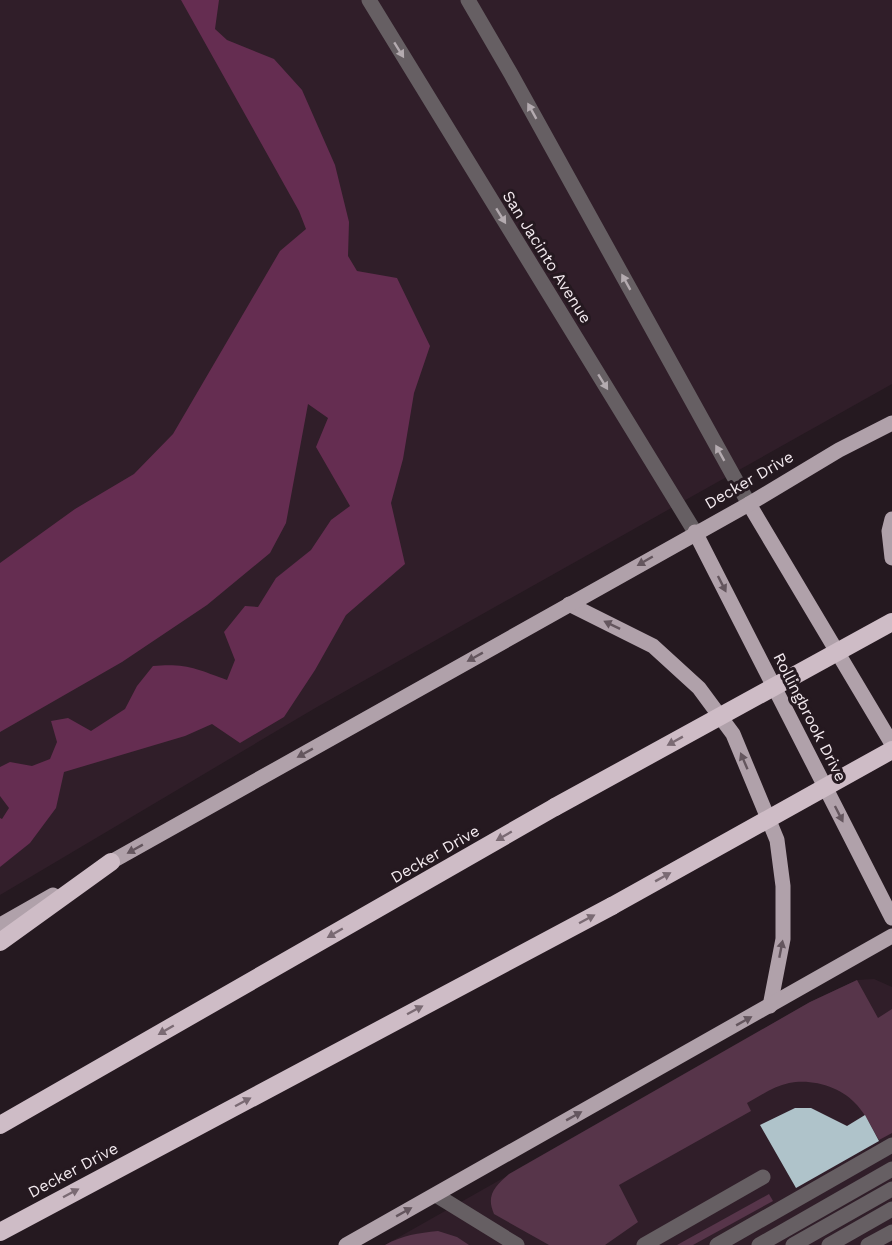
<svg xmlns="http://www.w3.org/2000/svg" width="892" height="1245" font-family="'Work Sans',sans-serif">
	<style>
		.built { fill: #301e29 }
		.green { fill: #57354a }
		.forest { fill: #652d51 }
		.building { fill: #afc3ca }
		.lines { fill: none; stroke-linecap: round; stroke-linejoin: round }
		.minor { stroke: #665f63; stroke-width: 15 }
		.major { stroke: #b0a1aa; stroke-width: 15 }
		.highway { stroke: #cebcc6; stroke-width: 18 }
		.highway-bridge { stroke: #cebcc6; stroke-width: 18 }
		.oneway { fill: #b4abb0 }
		.oneway2 { fill: #64565e }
		.oneway3 { fill: #7a6a73 }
		.labels { text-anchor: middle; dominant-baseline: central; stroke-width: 6; stroke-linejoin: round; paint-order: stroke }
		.street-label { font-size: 16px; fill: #f3eaef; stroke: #251920 }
	</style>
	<rect width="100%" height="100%" fill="#251920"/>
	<!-- built -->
	<g class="built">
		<polygon points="0,0 892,0 892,384 317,707 0,895"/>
		<polygon points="874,979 892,987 892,1245 385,1245 655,1092 810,1002 857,980"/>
	</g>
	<!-- green -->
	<g class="green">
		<path d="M 857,980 L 878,1018 L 892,1009 L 892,1133 L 879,1140 C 872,1128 866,1115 857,1105 C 842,1087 812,1078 789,1083 C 774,1086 760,1096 747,1103 L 751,1111 L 619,1185 L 638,1222 L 605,1245 L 549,1245 L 494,1214 C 486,1196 494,1187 509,1174 L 810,1002 Z"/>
		<polygon points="769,1194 773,1201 693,1245 677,1245"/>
		<path d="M 438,1231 L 457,1237 L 469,1245 L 385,1245 C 403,1235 418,1233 438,1231 Z"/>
	</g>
	<!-- forest -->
	<path class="forest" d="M 181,0 L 219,0 L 215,29 L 227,40 L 274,59 L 302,90 L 335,165 L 349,222 L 348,256 L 357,271 L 397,278 L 430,346 L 414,393 L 403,459 L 391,503 L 405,564 L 346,615 L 315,670 L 284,717 L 240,743 L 212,724 L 185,736 L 64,772 L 56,808 L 30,843 L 0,867 L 0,818 L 2,819 L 9,808 L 0,796 L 0,767 L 10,762 L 32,766 L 50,759 L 57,742 L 51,721 L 68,718 L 91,731 L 125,709 L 137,686 L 153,666 C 186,663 197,669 227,680 L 235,660 L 224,632 L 245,606 L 258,607 L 276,578 L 311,550 L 331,520 L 350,506 L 316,447 L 328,418 L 308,404 L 286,523 L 270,553 L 207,605 L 122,662 L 0,732 L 0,563 L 75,509 L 134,474 L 173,434 L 280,251 L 306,229 L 299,211 Z"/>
	<!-- building -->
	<polygon class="building" points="795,1108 811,1108 847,1126 865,1115 879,1141 796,1188 760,1125"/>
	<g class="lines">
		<!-- minor -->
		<g class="minor">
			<polyline points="369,0 695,532"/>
			<polyline points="468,0 511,74 749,504"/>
			<polyline points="436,1195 517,1245"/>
			<polyline points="644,1245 763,1177"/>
			<polyline points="717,1245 892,1145"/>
			<polyline points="759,1245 892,1169"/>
			<polyline points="793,1245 892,1189"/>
			<polyline points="829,1245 892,1209"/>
			<polyline points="868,1245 892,1232"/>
		</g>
		<!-- major -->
		<g class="major">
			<polyline points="749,504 892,744"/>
			<polyline points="892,519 889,531 892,558"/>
			<polyline points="695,532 892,918"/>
			<polyline points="569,604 653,646 699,688 733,734 777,840 783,886 783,939 770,1006"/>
			<polyline points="102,867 749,504 839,450 892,423"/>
			<polyline points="0,925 53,895"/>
			<polyline points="346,1245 892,936"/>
		</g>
		<!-- highway -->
		<g class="highway">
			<polyline points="0,942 111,862"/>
			<polyline points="0,1125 555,807"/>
			<polyline points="0,1232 612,906"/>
		</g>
		<!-- highway-bridge -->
		<g class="highway-bridge">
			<polyline points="555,807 892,622"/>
			<polyline points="612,906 892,750"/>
		</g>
	</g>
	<!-- one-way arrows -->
	<defs><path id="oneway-solid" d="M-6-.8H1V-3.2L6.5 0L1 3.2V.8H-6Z" transform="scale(1.5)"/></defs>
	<g class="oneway">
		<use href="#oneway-solid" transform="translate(399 50) rotate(58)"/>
		<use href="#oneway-solid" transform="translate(532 111) rotate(-119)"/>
		<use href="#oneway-solid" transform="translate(501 216) rotate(58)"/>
		<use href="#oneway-solid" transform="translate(626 282) rotate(-119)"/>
		<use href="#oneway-solid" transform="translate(603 382) rotate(58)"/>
		<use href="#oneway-solid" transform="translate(720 453) rotate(-119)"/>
	</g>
	<g class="oneway2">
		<use href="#oneway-solid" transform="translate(645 561) rotate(150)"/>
		<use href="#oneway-solid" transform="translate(722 584) rotate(63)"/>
		<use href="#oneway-solid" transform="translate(612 625) rotate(-154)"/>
		<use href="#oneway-solid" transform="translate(475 657) rotate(151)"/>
		<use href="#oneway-solid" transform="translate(305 753) rotate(151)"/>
		<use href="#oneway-solid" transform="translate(744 761) rotate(-113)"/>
		<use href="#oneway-solid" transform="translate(839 814) rotate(63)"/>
		<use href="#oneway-solid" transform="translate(135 849) rotate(151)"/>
		<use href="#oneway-solid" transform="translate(781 949) rotate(-79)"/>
		<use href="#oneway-solid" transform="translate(744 1021) rotate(-29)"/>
		<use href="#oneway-solid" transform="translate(574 1116) rotate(-29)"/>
		<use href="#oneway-solid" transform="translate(404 1212) rotate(-29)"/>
	</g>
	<g class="oneway3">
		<use href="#oneway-solid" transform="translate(675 741) rotate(151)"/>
		<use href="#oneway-solid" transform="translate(504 836) rotate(150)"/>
		<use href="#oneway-solid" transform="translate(663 877) rotate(-29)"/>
		<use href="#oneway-solid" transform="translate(587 919) rotate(-28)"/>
		<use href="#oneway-solid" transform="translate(335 933) rotate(150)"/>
		<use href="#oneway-solid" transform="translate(415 1010) rotate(-28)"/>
		<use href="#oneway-solid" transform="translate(166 1030) rotate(150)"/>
		<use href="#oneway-solid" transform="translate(243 1102) rotate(-28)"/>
		<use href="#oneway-solid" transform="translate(71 1193) rotate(-28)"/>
	</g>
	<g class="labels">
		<!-- street labels -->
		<g class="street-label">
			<text transform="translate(547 257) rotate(58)">San Jacinto Avenue</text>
			<text transform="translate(749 480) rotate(-30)">Decker Drive</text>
			<text transform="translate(810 717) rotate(63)">Rollingbrook Drive</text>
			<text transform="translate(435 854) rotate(-30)">Decker Drive</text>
			<text transform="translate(73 1170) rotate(-28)">Decker Drive</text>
		</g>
	</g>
</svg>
